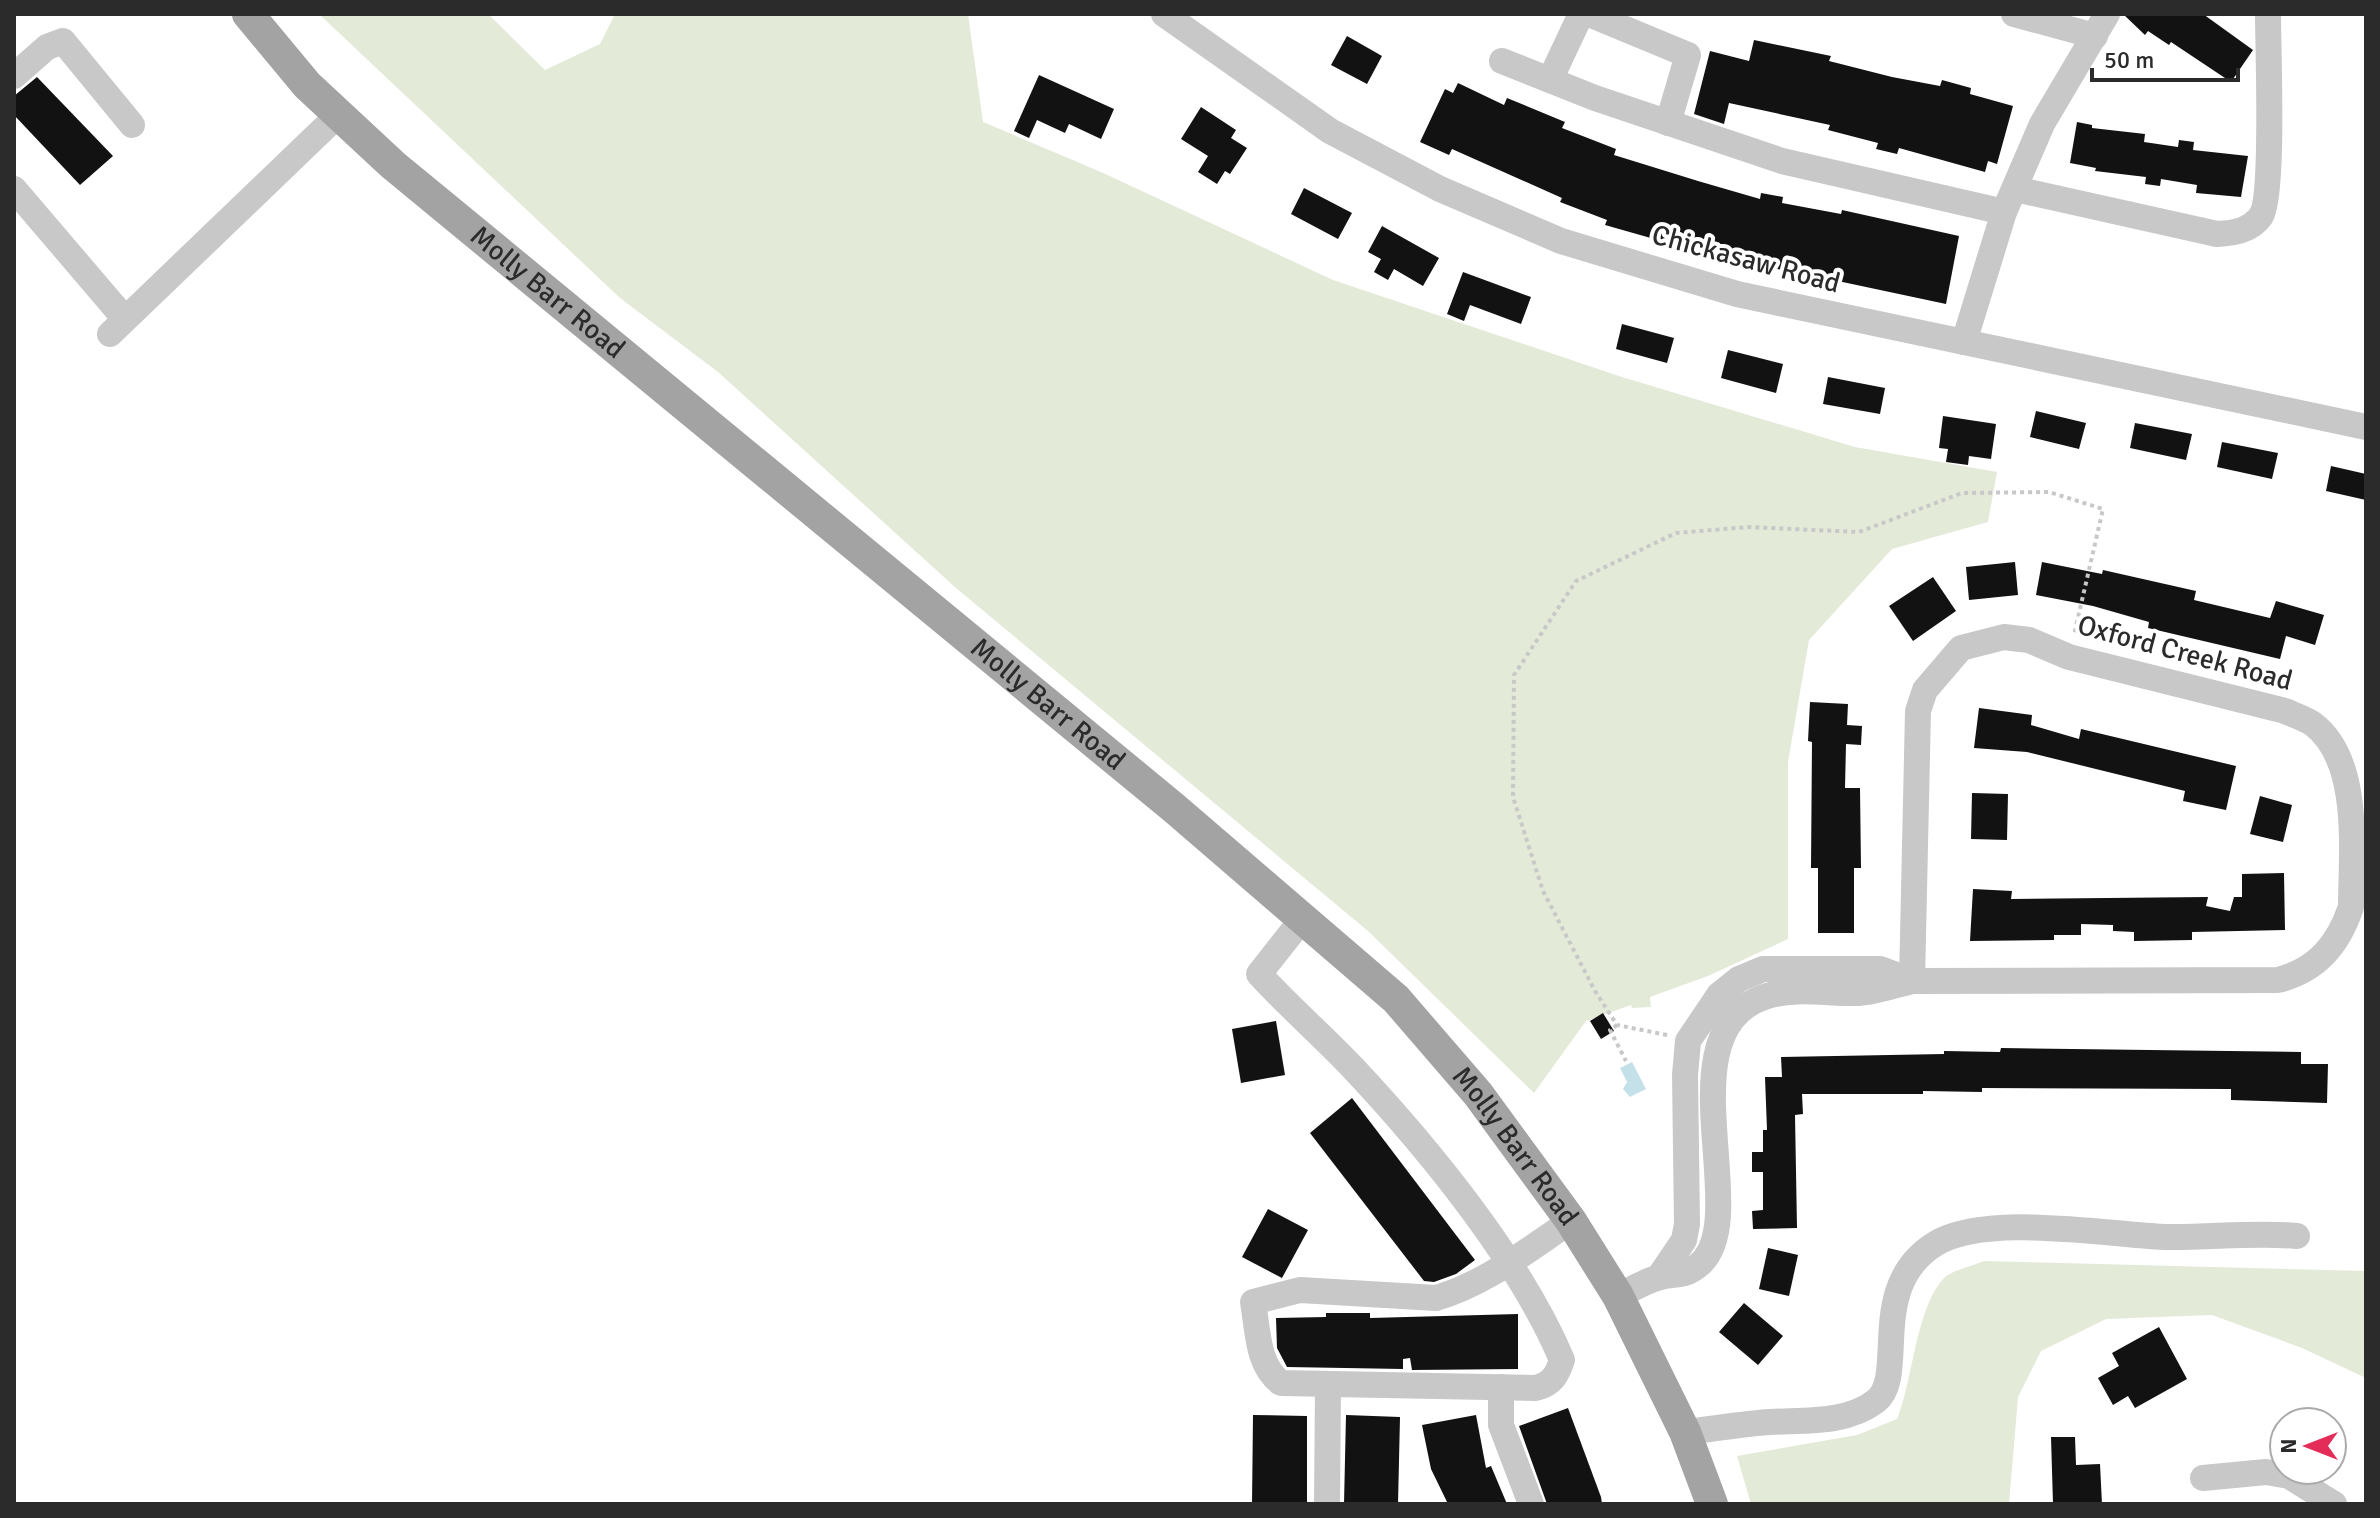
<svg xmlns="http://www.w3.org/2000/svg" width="2380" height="1518" font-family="Signika,sans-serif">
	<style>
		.green { fill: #e4ead8 }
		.water { fill: #c4e1ea }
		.building { fill: #121212 }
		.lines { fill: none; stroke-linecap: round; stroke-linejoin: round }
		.path { stroke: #c8c8c8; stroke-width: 4; stroke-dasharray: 4 4; stroke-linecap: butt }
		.minor { stroke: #c8c8c8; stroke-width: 26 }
		.major { stroke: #a3a3a3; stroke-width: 32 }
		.labels { text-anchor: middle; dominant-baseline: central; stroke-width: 8; stroke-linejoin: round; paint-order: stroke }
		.street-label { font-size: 28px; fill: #2b2b2b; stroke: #fff }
	</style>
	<rect width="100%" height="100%" fill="#fff"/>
	<!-- green -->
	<g class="green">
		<polygon points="319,14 488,14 545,70 600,44 615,14 968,14 983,122 1101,172 1333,280 1622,377 1855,447 1997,472 1988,522 1892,549 1809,640 1788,762 1788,939 1708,976 1650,997 1651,1007 1632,1008 1631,1005 1586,1021 1534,1093 1368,931 956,588 718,372 620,298"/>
		<path d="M 1984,1261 L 2366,1271 L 2366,1378 L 2302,1348 L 2212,1315 L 2106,1319 L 2041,1351 L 2018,1397 L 2009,1504 L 1751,1504 L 1737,1456 L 1857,1435 L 1897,1419 C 1913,1380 1916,1307 1944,1278 C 1952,1270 1973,1266 1984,1261 Z"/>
	</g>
	<!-- water -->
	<polygon class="water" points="1632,1062 1646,1089 1630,1097 1623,1089 1627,1082 1620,1068"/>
	<!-- building -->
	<g class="building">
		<polygon points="2123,14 2203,14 2253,50 2231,82 2171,42 2169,45 2148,31 2145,35"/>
		<polygon points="1347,36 1382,56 1367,84 1331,65"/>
		<polygon points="1754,40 1831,56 1829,61 1892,77 1940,86 1942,80 1971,88 1970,94 2013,106 1997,164 1988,161 1985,172 1899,148 1897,154 1876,149 1878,143 1828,130 1830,125 1729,103 1724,124 1694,114 1710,51 1749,61"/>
		<polygon points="1039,75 1114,109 1101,139 1069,124 1065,133 1037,120 1029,138 1014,131"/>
		<polygon points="37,77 113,156 80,185 14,115 14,96"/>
		<polygon points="1458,83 1504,105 1507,98 1565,122 1562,128 1616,149 1614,155 1698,181 1760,199 1761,193 1783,197 1782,203 1841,214 1842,210 1959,236 1946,304 1819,277 1818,280 1788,275 1788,271 1728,260 1605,225 1607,220 1560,202 1562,198 1452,149 1449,155 1420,142 1445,89 1453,93"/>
		<polygon points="1201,107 1236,130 1231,138 1247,148 1230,174 1225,171 1217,184 1198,172 1208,156 1181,139"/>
		<polygon points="2077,122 2092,125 2092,128 2145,134 2144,142 2178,147 2179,140 2194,142 2193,150 2248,156 2241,197 2196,193 2197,185 2161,179 2160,186 2145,184 2146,177 2095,171 2096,168 2070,163"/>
		<polygon points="1304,188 1352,213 1338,239 1291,214"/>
		<polygon points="1382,226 1439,258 1423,286 1394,269 1388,280 1374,272 1381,259 1368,252"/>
		<polygon points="1463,272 1531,297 1521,324 1470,305 1464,321 1447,314"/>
		<polygon points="1622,324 1674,338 1667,363 1616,349"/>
		<polygon points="1728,350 1783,364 1776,393 1721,378"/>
		<polygon points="1828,377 1885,388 1880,414 1823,404"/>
		<polygon points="2036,411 2086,423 2079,449 2030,437"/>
		<polygon points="1943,416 1996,424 1991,459 1969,456 1968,465 1946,462 1948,449 1939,448"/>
		<polygon points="2135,423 2192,434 2186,460 2130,448"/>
		<polygon points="2222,442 2278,453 2272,479 2217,467"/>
		<polygon points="2331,466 2366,474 2366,500 2326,491"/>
		<polygon points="2015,562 2018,595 1969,600 1966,567"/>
		<polygon points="2042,562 2102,574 2103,570 2196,591 2194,600 2270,618 2276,601 2324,615 2315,645 2286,636 2280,659 2148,628 2149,622 2093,606 2036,595"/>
		<polygon points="1933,577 1956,611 1913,641 1889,606"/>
		<polygon points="1810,702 1848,704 1847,725 1862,726 1861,745 1846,744 1845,788 1860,788 1861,868 1854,868 1854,933 1818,933 1818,868 1811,868 1812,742 1808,741"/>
		<polygon points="1979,708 2032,715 2031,725 2079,739 2081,729 2236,766 2226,810 2183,801 2185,791 2027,752 1974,748"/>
		<polygon points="1972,793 2008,794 2007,840 1971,839"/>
		<polygon points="2260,796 2292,805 2283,842 2250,834"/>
		<polygon points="2284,873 2285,930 2192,932 2192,940 2134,941 2134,932 2113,931 2113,925 2081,924 2081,935 2054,935 2054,940 1970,941 1973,889 2012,891 2011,899 2208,897 2206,906 2230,911 2234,897 2242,897 2242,874"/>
		<polygon points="1603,1013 1614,1031 1601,1039 1590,1021"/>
		<polygon points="1276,1021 1285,1075 1241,1083 1232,1029"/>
		<polygon points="2001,1048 2301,1052 2301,1064 2328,1064 2327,1103 2231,1100 2231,1089 1982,1088 1982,1092 1923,1091 1923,1094 1802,1094 1803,1114 1795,1115 1797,1228 1753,1229 1752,1211 1763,1210 1763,1172 1752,1172 1752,1152 1763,1152 1763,1130 1767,1130 1765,1077 1782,1077 1781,1057 1944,1054 1944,1051 2000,1052"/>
		<polygon points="1352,1098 1475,1260 1456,1274 1434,1282 1424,1281 1310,1133"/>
		<polygon points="1268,1209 1308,1230 1282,1278 1242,1257"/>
		<polygon points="1768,1248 1798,1255 1789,1296 1759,1289"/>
		<polygon points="1744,1303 1783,1336 1758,1365 1719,1332"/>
		<polygon points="1326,1313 1370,1313 1370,1318 1518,1314 1518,1369 1412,1370 1410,1358 1403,1359 1403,1369 1287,1367 1277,1348 1276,1318 1326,1317"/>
		<polygon points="2159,1327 2187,1379 2135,1408 2128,1396 2113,1405 2098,1378 2119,1366 2112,1353"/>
		<polygon points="1568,1408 1601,1497 1602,1504 1547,1504 1519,1426"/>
		<polygon points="1253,1415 1307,1416 1307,1504 1252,1504"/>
		<polygon points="1346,1415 1400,1417 1398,1504 1344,1504"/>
		<polygon points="1476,1415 1486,1468 1491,1466 1507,1504 1448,1504 1431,1469 1422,1425"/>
		<polygon points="2051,1437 2075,1437 2076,1465 2100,1464 2102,1504 2053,1504"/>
	</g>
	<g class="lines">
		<!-- path -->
		<g class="path">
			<polyline points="1617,1025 1610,1030 1626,1061"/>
			<polyline points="1667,1035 1617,1025 1595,991 1543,891 1513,797 1514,675 1576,581 1676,533 1748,527 1859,532 1962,493 2049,492 2103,509 2074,635"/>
		</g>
		<!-- minor -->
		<g class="minor">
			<polyline points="1164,14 1330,131 1440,189 1561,241 1737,294 2366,427"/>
			<polyline points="1589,14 1688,55 1668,123"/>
			<polyline points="2014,14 2095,36"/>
			<polyline points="1502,61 1595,98 1782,161 2004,212"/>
			<polyline points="14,76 47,47 63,41 132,125"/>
			<polyline points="1550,80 1581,14"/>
			<polyline points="14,189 125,319"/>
			<path d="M 2015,189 L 2217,234 C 2234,233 2250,231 2261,216 C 2274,196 2268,48 2268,14"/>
			<polyline points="110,334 339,114"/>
			<polyline points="1964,342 2004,212 2042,124 2107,14"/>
			<path d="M 1304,917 L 1259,974 C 1289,1007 1323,1036 1354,1069 C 1428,1148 1520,1260 1562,1360 C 1557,1375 1552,1384 1536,1388 L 1281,1383 C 1257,1366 1258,1330 1253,1302 L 1300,1290 L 1436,1298 C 1485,1284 1529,1249 1571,1221"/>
			<polyline points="1659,1277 1684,1240 1687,1224 1685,1075 1688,1041 1719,995 1739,979 1763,969 1880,969 1912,981"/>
			<path d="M 1618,1296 C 1630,1290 1644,1282 1657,1278 C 1676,1272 1683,1279 1701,1263 C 1753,1214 1661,1029 1767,996 C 1797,987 1829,994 1859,993 C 1876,992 1895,985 1912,981 L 2278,980 C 2317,970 2338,945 2351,907 C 2351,853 2362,761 2313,724 C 2306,719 2294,715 2285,711 L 2069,657 L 2029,640 L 2004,637 L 1961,648 L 1925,690 L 1918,711 L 1912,981"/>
			<polyline points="1501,1387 1501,1425 1531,1504"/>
			<path d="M 1685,1432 C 1713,1429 1741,1424 1770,1422 C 1804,1420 1846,1424 1876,1401 C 1908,1376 1866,1287 1935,1244 C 1985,1213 2104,1234 2164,1237 C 2209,1238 2252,1232 2297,1236"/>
			<polyline points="2203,1478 2266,1472 2289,1476 2334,1504"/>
			<polyline points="1327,1504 1328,1384"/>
		</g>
		<!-- major -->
		<path class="major" id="s1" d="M 248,14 L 307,85 L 393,165 L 1174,808 L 1396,999 L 1478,1094 L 1571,1221 L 1618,1296 L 1685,1432 L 1712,1504"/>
	</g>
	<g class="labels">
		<!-- street labels -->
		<g class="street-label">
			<text transform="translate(1746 259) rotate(15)">Chickasaw Road</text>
			<text stroke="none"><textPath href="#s1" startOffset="410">Molly Barr Road</textPath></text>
			<text transform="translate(2185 653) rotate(15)">Oxford Creek Road</text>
			<text stroke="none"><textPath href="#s1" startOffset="1058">Molly Barr Road</textPath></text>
			<text stroke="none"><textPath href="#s1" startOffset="1704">Molly Barr Road</textPath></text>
		</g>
	</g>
	<!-- border -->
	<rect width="2380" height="1518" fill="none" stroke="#2b2b2b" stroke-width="32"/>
	<!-- north arrow -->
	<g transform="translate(2308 1446) rotate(270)"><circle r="38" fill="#ffffff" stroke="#aaaaaa" stroke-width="2"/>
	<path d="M0-6L14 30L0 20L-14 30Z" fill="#e32c57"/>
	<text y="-12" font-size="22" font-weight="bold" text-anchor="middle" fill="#2b2b2b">N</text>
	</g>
	<!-- scale -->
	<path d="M2092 68v12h146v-12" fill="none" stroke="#2b2b2b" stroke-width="4"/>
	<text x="2104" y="68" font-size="24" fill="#2b2b2b" stroke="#ffffff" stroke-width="6" paint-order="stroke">50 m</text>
</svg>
